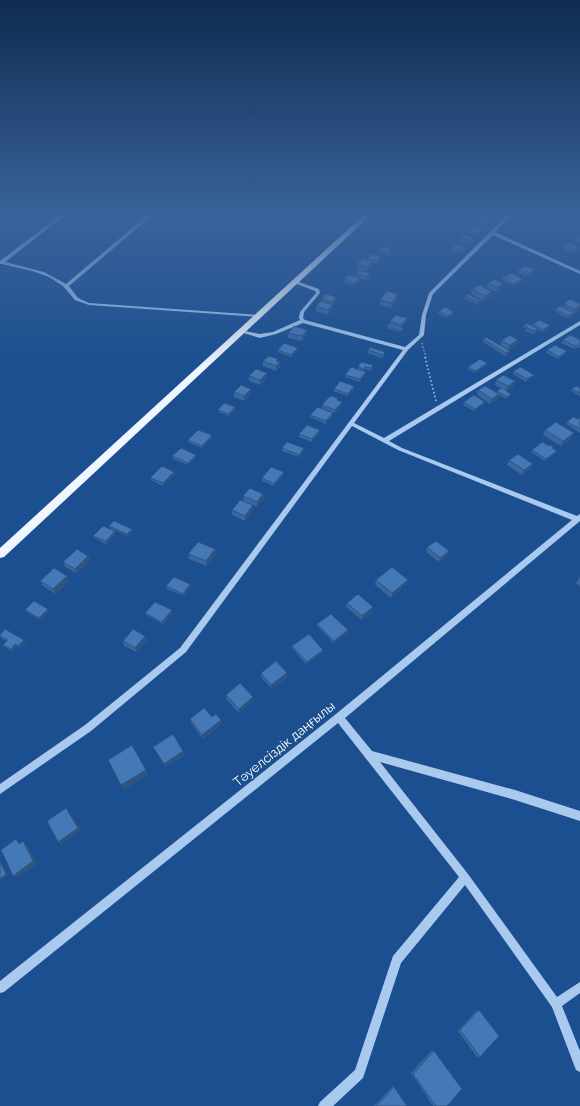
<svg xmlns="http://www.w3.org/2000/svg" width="580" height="1106" font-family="Raleway,sans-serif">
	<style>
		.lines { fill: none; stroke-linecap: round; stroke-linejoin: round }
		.path-far1 { stroke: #a9c9ee; stroke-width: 1; stroke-dasharray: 1.5 2; stroke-linecap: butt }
		.path { stroke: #a9c9ee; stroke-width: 1.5; stroke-dasharray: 1.5 2.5; stroke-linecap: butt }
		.minor { fill: #a9c9ee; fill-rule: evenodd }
		.major { fill: #f0f6ff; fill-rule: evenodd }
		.wall { fill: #3a679d }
		.shaded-wall { fill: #305480 }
		.building { fill: #4478b7; stroke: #305480 }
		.labels { text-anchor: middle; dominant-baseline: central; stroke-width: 3; stroke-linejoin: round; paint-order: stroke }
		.near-street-label { font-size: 13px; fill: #fff; stroke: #1b4f8f }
	</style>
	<rect width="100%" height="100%" fill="#1b4f8f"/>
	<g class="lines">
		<!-- path-far1 -->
		<polyline class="path-far1" points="422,343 426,358"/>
		<!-- path -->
		<polyline class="path" points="425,357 436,401"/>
		<!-- minor -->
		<g class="minor">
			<polygon points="63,213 68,213 5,262 44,272 66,284 150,213 155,213 69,286 78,298 89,303 258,315 260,316 258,317 89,305 75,300 63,286 49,277 32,271 2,264 0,264 0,261"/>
			<polygon points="509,213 514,213 495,232 580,271 580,274 493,235 433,294 426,315 424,335 408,350 354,423 384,438 580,321 580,325 389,441 402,448 577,516 580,514 580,521 345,718 372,751 515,790 580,811 580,821 515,800 380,762 468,874 557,997 580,982 580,993 562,1006 580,1051 580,1072 576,1070 552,1007 465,885 401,963 363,1078 333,1106 318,1106 320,1102 355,1070 393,956 459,877 338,723 4,992 0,993 0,981 336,714 572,520 398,450 352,426 186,652 91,731 0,794 0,784 85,725 180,648 403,350 303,323 276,334 260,338 240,332 240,330 260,334 273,332 300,320 299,318 300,312 316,293 315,291 294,283 294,281 296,281 319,289 320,293 304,312 303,318 305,320 405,347 419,335 422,315 429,293"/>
		</g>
		<!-- major -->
		<polygon class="major" points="366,213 373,213 4,557 0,558 0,548"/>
	</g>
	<!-- wall -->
	<g class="wall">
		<polygon points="482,213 497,213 494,217 482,215"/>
		<polygon points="492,220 491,223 486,228 477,225 478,223"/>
		<polygon points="483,228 482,230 477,236 468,233 468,231"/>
		<polygon points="580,235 580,244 575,241 577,237"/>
		<polygon points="461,238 473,240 470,243 461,241"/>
		<polygon points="466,247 465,249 461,253 450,252 451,249"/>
		<polygon points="563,247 580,248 580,251 571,253 563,249"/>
		<polygon points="379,250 390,250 392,253 390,255 379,252"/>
		<polygon points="381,257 381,259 377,264 373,263 372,267 366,272 356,269 357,264 367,260 367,259"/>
		<polygon points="518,270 534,273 526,277 517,272"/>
		<polygon points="356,273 370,276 367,280 360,278 360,276 356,275"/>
		<polygon points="503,277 523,279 522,282 514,286 502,280"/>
		<polygon points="344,279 360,280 354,285 344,282"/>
		<polygon points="488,283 502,289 496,292 487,288"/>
		<polygon points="472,289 491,297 483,301 471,294"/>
		<polygon points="398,294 398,299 391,308 380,305 380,300"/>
		<polygon points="465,296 481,301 481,303 478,305 464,298"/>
		<polygon points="322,299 336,302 333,306 333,310 328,315 316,311 316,306 322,301"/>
		<polygon points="564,304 580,310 574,313 574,315 569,318 565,317 555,311 556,309 563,307"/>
		<polygon points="439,311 454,314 447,318 438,313"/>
		<polygon points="407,321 402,327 402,330 400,332 387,328 387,326 389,324 390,322"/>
		<polygon points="533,324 550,325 549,327 543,332 538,330 537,332 534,334 525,331 526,329 523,327 524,325 532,326"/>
		<polygon points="307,330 307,335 302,341 288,338 288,333"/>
		<polygon points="483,339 500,345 501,341 518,340 517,345 508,350 510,351 509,354 505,356 482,341"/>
		<polygon points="563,340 580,340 580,347 578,348 576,347 574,349 562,343"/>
		<polygon points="298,348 298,350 291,357 278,352 278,350"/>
		<polygon points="368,350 385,354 382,358 367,353"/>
		<polygon points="547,350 566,353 558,359 546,353"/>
		<polygon points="278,359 278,361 280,362 280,367 276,371 263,366 263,361"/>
		<polygon points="487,363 487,366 475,373 468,369 468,367"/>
		<polygon points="373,365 371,371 365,369 364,371 358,369 358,367"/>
		<polygon points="513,371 534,375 533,377 526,382 513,374"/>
		<polygon points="366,372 365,374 360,382 345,377 345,375"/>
		<polygon points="267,373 267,378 260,385 249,381 249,376"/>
		<polygon points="496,380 515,381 513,387 506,391 510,396 506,399 499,395 498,399 490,404 477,395 478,390 497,393 497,391 501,388 495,385"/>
		<polygon points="354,386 354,389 348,396 333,391 334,389"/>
		<polygon points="580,388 580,396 571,391 572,389"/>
		<polygon points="251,389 251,394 244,401 234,397 234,392"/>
		<polygon points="464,402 484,404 474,411 463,405"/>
		<polygon points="322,405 342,405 335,413 322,408"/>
		<polygon points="235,407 235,410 229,416 218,412 218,410"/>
		<polygon points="310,415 333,416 326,424 310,417"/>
		<polygon points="580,418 580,433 566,424 567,422"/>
		<polygon points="545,430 571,438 561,446 543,435"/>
		<polygon points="320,432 312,442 299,437 299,434"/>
		<polygon points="212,435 212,438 202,448 188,442 188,440"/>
		<polygon points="549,446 554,447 553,449 556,453 545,461 531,452 532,450"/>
		<polygon points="282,448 304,448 304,450 299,457 282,451"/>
		<polygon points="196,455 196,457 188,465 173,459 172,456"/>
		<polygon points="509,460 531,469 522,475 507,465"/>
		<polygon points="174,472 175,474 163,486 151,480 150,478"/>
		<polygon points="284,474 274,486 262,481 262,478"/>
		<polygon points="263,494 264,499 257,507 248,503 253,505 253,510 245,521 232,515 232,510 244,501 243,496"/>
		<polygon points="109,526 132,529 133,531 128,536 110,528"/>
		<polygon points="116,534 106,544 94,538 93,536"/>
		<polygon points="427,547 447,556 439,562 426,552"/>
		<polygon points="215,549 216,554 207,566 189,559 188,554"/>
		<polygon points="88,556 90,560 77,573 65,567 63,562"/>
		<polygon points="580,577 580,586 576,583"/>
		<polygon points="376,580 407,584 391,598 375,585"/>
		<polygon points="40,581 69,581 56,594 43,586"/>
		<polygon points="190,584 191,587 184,596 167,589 166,586"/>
		<polygon points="347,603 372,612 362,620 346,607"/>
		<polygon points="48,609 49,611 40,620 27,612 25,610"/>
		<polygon points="145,613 172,613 163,624 146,615"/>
		<polygon points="317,624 348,630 348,633 334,643 317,626"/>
		<polygon points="0,635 26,642 20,648 16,646 12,651 5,647 3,645 7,641 1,638"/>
		<polygon points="145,636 147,640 137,652 124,646 123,641"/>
		<polygon points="292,646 323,650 323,652 306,664 292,648"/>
		<polygon points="261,673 287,673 287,677 272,689 261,677"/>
		<polygon points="226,695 253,697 253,701 239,713 226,699"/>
		<polygon points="212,717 221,720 222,724 203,739 191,723 190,719"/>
		<polygon points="153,747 183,751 185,754 166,767"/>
		<polygon points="479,1010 480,1057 477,1057 458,1031 476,1011"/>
		<polygon points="431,1051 434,1051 447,1106 433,1106 411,1073"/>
		<polygon points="393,1086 394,1087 407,1106 374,1106"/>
	</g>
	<!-- shaded-wall -->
	<g class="shaded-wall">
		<polygon points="492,220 491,223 486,228 486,225"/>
		<polygon points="483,228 482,230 477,236 478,233"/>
		<polygon points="466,247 465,249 461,253 462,251"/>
		<polygon points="580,248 580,251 571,253 572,250"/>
		<polygon points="381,257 381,259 377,264 377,261"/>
		<polygon points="373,262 372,267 366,272 367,267"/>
		<polygon points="535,270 534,273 526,277 527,274"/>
		<polygon points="370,273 370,276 367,280 367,277"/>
		<polygon points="360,278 360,280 354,285 355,283"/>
		<polygon points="523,279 522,282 514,286 514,284"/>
		<polygon points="503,284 502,289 496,292 497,287"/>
		<polygon points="492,292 491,297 483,301 485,296"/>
		<polygon points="398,294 398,299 391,308 392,303"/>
		<polygon points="336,297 336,302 333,306 333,310 328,315 328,310 332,306 332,302"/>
		<polygon points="481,301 481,303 478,305 478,302"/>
		<polygon points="580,306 580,310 574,313 574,315 569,318 570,315 573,314 575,309"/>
		<polygon points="454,312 454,314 447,318 448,316"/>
		<polygon points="407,318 407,321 401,328 402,325"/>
		<polygon points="550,325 549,327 543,332 543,330"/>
		<polygon points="538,329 537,332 534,334 535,331"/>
		<polygon points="307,330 307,335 302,341 302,336"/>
		<polygon points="518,340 517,345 508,350 510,345"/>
		<polygon points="298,348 298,350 291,357 291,355"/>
		<polygon points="510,351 509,354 505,356 506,353"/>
		<polygon points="567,351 566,353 558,359 559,357"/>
		<polygon points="278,359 278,363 280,362 280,367 276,371 276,361"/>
		<polygon points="487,363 487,366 475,373 476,371"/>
		<polygon points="366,372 365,374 360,382 360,379"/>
		<polygon points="267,373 267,378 260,385 260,380"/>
		<polygon points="534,375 533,377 526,382 527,379"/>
		<polygon points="515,381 513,387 506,391 508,386"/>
		<polygon points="354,386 354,389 348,396 348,394"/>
		<polygon points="251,389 251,394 244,401 244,396"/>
		<polygon points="499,394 498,399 490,404 492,399"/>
		<polygon points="511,394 510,396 506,399 507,397"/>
		<polygon points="342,402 342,405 335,413 335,410"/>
		<polygon points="485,402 484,404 474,411 475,409"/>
		<polygon points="235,407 235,410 229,416 229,414"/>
		<polygon points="333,413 333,416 326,424 326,421"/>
		<polygon points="320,430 320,432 312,442 312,439"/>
		<polygon points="574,433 571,438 561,446 563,441"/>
		<polygon points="212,435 212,438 202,448 202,446"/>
		<polygon points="304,448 304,450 299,457 299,455"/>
		<polygon points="557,451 556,453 545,461 546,459"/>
		<polygon points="196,455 196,457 188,465 188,463"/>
		<polygon points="533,464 531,469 522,475 524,470"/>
		<polygon points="174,472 175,474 163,486 163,483"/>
		<polygon points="284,472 284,474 274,486 274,484"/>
		<polygon points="263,494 264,499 257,507 257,502"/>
		<polygon points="253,505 253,510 245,521 245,516"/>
		<polygon points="132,529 133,531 128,536 127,534"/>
		<polygon points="115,531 116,534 106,544 106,541"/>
		<polygon points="215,549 216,554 207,566 206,561"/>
		<polygon points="449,551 447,556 439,562 440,558"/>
		<polygon points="88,556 90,560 77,573 75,569"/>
		<polygon points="67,576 69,581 56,594 53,589"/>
		<polygon points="408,580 407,584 391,598 392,593"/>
		<polygon points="190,584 191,587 184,596 183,594"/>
		<polygon points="373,607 372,612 362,620 362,616"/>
		<polygon points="48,609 49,611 40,620 39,618"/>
		<polygon points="172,610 172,613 163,624 162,622"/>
		<polygon points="348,630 348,633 334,643 334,641"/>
		<polygon points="145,636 147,640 137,652 135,648"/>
		<polygon points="24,640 26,642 20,648 18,646"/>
		<polygon points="15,644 16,646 12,651 11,649"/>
		<polygon points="323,650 323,652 306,664 307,662"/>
		<polygon points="287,673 287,677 272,689 271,685"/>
		<polygon points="253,697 253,701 239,713 239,709"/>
		<polygon points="221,720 222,724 203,739 202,735"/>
		<polygon points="183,751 185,754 166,767 164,764"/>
		<polygon points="146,770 149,775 124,790 121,785"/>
		<polygon points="66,808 69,811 81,830 61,845 58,842"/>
		<polygon points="23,841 27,844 37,864 17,878 13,876"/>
		<polygon points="0,860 8,875 0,882"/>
	</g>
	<!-- building -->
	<g class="building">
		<polygon points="483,218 492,220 486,225 478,223"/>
		<polygon points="473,225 483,228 478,233 468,231"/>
		<polygon points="464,235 474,237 471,241 461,238"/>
		<polygon points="580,235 580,238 577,237"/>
		<polygon points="570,243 580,248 572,250 563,247"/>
		<polygon points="456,244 466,247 462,251 451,249"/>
		<polygon points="383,246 391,248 389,250 392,251 390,253 379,250"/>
		<polygon points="372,254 381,257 377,261 367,259"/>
		<polygon points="363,259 373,262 367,267 357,264"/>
		<polygon points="526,266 535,270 527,274 518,270"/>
		<polygon points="359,270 370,273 367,277 360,275 361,274 356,273"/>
		<polygon points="512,273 523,279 514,284 503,277"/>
		<polygon points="350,275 360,278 355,283 344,279"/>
		<polygon points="494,279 503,284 497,287 488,283"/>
		<polygon points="480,285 492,292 485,296 472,289"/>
		<polygon points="387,291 398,294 392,303 380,300"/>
		<polygon points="326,294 336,297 332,302 322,299"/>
		<polygon points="468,294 481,301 478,302 465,296"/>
		<polygon points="570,299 580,304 580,306 575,309 564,304"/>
		<polygon points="321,301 333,305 328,310 316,306"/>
		<polygon points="560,306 574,313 570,315 566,315 556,309"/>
		<polygon points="445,307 454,312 448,316 439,311"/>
		<polygon points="395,315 407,318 402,325 390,322"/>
		<polygon points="539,320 550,325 543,330 533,324"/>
		<polygon points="527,323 538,329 535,331 526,328 528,327 524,325"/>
		<polygon points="389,324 403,328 401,330 387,326"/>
		<polygon points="294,326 307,330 302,336 288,333"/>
		<polygon points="510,335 518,340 510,345 501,341"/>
		<polygon points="570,335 580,340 580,345 579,346 577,345 575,346 563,340"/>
		<polygon points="486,337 510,351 506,353 483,339"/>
		<polygon points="284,343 298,348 291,355 278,350"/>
		<polygon points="555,345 567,351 559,357 547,350"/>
		<polygon points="370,347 385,352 383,355 368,350"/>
		<polygon points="269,356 278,359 276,361 280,362 276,366 263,361"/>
		<polygon points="480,359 487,363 476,371 468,367"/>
		<polygon points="361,362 373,365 371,368 365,367 364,369 358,367"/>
		<polygon points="351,367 366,372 360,379 345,375"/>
		<polygon points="521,367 534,375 527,379 513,371"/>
		<polygon points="256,369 267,373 260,380 249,376"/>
		<polygon points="503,375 515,381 508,386 496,380"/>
		<polygon points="340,381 354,386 348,394 334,389"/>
		<polygon points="241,385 251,389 244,396 234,392"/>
		<polygon points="485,386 499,394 492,399 478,390"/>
		<polygon points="576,386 580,388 580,393 572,389"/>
		<polygon points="502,388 511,394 507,397 497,391"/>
		<polygon points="474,395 485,402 475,409 464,402"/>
		<polygon points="330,396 338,398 337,400 342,402 335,410 322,405"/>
		<polygon points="224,403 235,407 229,414 218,410"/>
		<polygon points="318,407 333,413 326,421 310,415"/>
		<polygon points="573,417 578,419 579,418 580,418 580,429 567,422"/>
		<polygon points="556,422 574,433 563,441 545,430"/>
		<polygon points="307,425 320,430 312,439 299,434"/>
		<polygon points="198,430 212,435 202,446 188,440"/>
		<polygon points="287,442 304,448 299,455 282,448"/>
		<polygon points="542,442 549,446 550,445 554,447 552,448 557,451 546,459 532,450"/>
		<polygon points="181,448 196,455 188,463 172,456"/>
		<polygon points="518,454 533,464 524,470 509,460"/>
		<polygon points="162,466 174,472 163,483 150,478"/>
		<polygon points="271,467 284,472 274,484 262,478"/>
		<polygon points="250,488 263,494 257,502 243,496"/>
		<polygon points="240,500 253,505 245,516 232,510"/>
		<polygon points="114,521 132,529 127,534 109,526"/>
		<polygon points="103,526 115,531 106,541 93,536"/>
		<polygon points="436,541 449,551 440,558 427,547"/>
		<polygon points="198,542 215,549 206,561 188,554"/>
		<polygon points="77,549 88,556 75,569 63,562"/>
		<polygon points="392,567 408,580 392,593 376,580"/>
		<polygon points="54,568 67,576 53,589 40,581"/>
		<polygon points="174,577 190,584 183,594 166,586"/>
		<polygon points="358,594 373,607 362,616 347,603"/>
		<polygon points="34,601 48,609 39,618 25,610"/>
		<polygon points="155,602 172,610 162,622 145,613"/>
		<polygon points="331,614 348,630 334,641 317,624"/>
		<polygon points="5,629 24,640 18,646 15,644 11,649 3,645 8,640 0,636 0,635"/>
		<polygon points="133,629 145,636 135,648 123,641"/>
		<polygon points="309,634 323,650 307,662 292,646"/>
		<polygon points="276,661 287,673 271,685 261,673"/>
		<polygon points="240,683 253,697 239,709 226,695"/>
		<polygon points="204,708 212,717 216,714 221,720 202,735 190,719"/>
		<polygon points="173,734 183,751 164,764 153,747"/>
		<polygon points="132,745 146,770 121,785 108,760"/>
		<polygon points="66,808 78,828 58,842 47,821"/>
		<polygon points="16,839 19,844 23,841 33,861 13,876 1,850"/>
		<polygon points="0,862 6,874 0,879"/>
		<polygon points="479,1010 499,1036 480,1057 460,1030"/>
		<polygon points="434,1051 462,1089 447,1106 436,1106 413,1074"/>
		<polygon points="394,1087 407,1106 376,1106"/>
	</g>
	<!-- sky -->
	<linearGradient id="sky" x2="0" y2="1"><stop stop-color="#0f2b4f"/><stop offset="0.58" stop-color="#39639b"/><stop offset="1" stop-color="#39639b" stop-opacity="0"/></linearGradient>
	<rect width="580" height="368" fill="url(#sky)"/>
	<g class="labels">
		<!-- near-street labels -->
		<g class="near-street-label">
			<text transform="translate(284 744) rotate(-39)">Тәуелсіздік даңғылы</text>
		</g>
	</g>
</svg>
